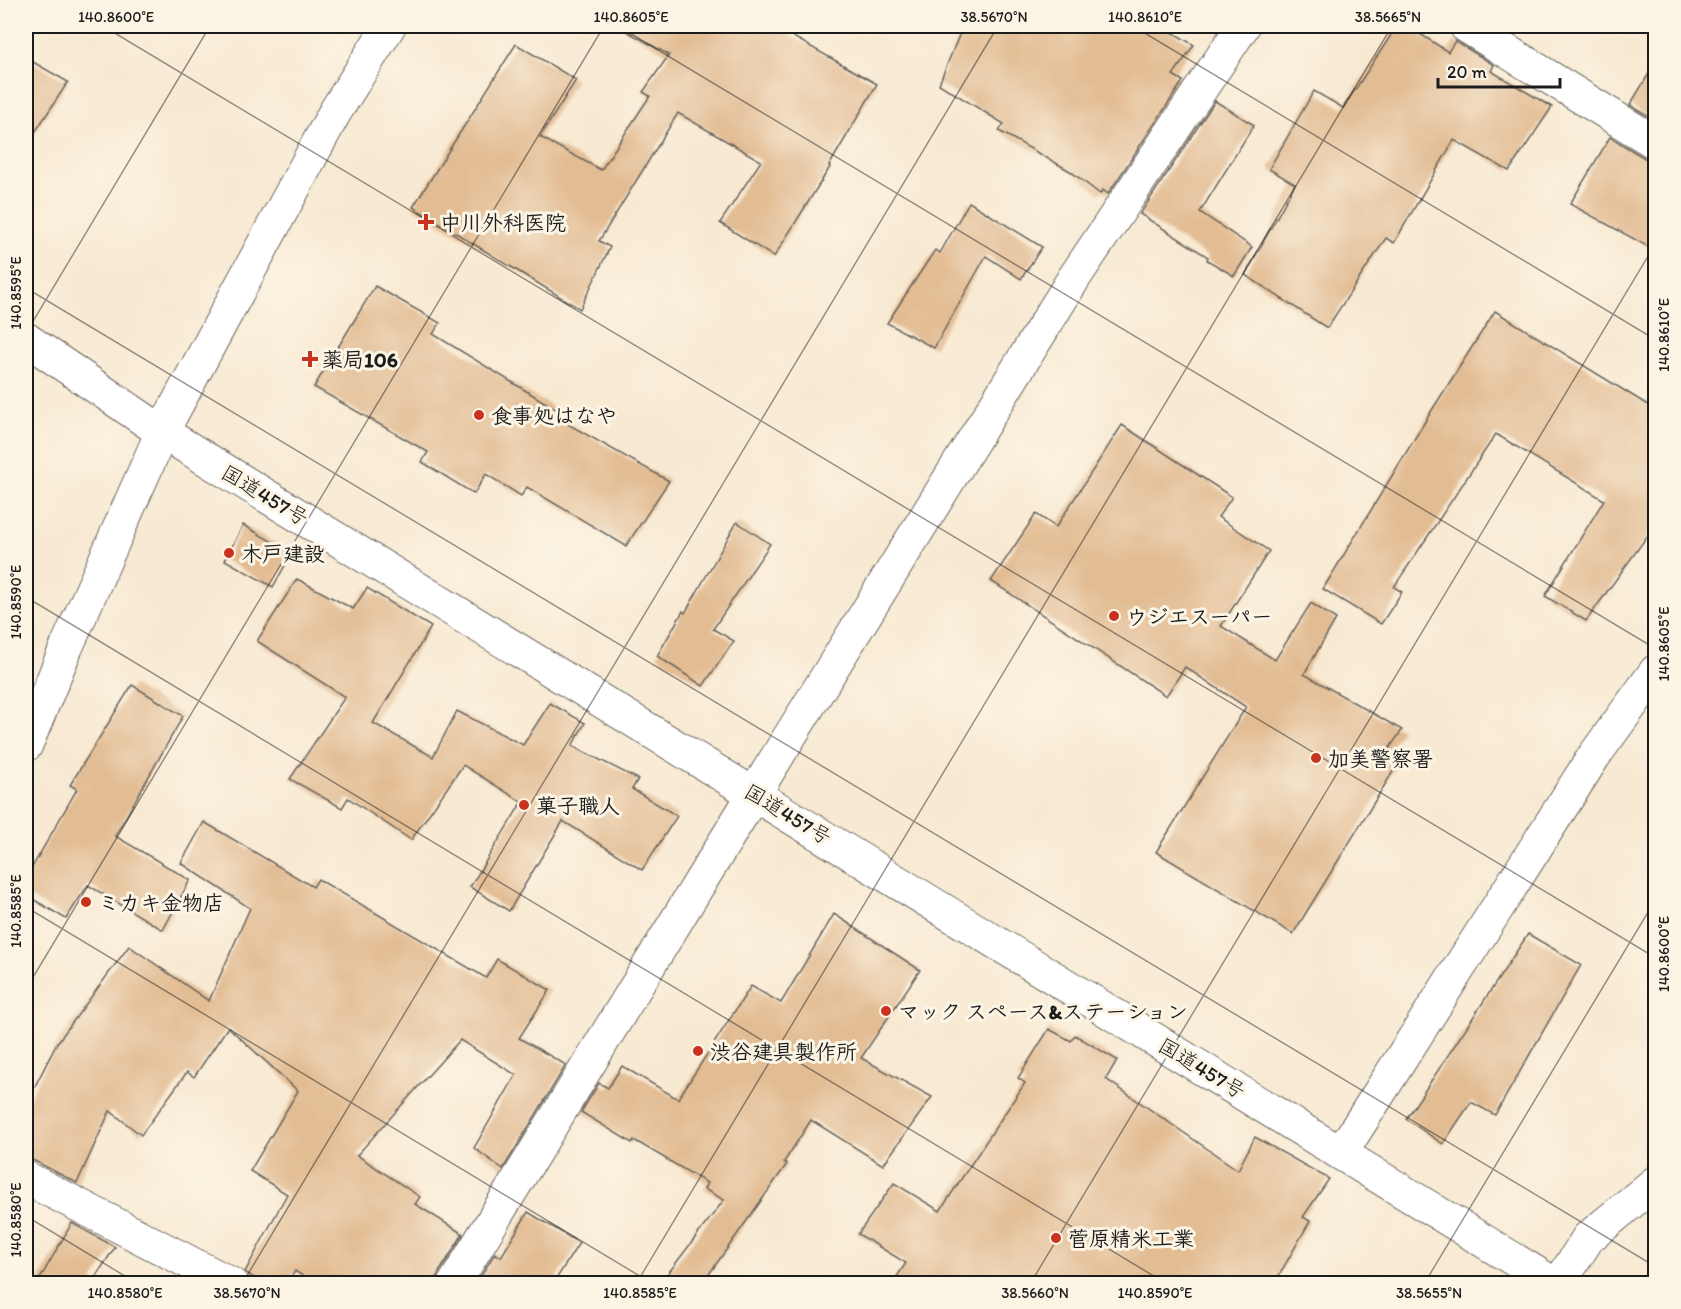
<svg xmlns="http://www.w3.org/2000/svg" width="1681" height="1309" font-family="Itim,'Klee One',sans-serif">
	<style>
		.building { fill: #e2bc93 }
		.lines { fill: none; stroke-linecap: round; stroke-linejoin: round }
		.minor-casing { stroke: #69645c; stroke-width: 35 }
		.tertiary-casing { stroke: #69645c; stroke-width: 35 }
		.trunk-casing { stroke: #69645c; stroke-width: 35 }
		.minor { stroke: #fff; stroke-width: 33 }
		.tertiary { stroke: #fff; stroke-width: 33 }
		.trunk { stroke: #fff; stroke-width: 33 }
		.ticks { fill: none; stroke: #1c1c1c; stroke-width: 1.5; stroke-opacity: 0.45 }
		.poi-dot { fill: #c8321e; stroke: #fcf5e5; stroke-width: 2 }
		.labels { text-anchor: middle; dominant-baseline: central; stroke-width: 6; stroke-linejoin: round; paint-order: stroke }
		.poi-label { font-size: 21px; font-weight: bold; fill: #1c1c1c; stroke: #fcf5e5; text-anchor: start }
		.street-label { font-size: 21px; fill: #1c1c1c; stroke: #fcf5e5 }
		.neatline { fill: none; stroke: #1c1c1c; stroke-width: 2 }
		.ticks-label { font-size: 15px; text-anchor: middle; fill: #1c1c1c }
	</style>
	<rect width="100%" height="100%" fill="#fcf5e5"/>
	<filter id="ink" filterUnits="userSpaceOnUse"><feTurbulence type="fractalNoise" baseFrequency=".0167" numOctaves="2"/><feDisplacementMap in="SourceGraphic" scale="12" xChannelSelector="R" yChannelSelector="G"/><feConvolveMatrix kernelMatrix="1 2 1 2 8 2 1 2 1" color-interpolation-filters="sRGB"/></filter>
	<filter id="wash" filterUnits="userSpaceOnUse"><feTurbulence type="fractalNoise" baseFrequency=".008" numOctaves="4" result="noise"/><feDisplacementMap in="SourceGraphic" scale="24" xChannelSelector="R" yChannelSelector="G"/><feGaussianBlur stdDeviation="1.35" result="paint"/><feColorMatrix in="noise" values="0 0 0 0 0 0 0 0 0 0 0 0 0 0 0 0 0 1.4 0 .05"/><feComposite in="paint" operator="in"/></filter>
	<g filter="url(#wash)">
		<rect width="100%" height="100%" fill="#f8e9d2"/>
		<g id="blocks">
			<!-- building -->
			<g class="building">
				<polygon points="618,26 774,26 877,84 829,166 830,167 774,257 720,223 761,161 678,113 599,241 610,247 580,309 413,207 516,44 576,80 540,137 601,170 650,96 643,92 669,55"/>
				<polygon points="963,26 1162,26 1194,45 1173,75 1183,81 1108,194 1103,190 1100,194 1070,171 999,131 1004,124 939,84"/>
				<polygon points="1397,26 1408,26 1448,52 1455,41 1494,65 1491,71 1552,107 1509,171 1454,140 1394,243 1386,238 1327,328 1245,275 1295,184 1269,169 1314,91 1343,108"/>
				<polygon points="26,58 68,82 26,146"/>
				<polygon points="1656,62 1656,121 1630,105"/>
				<polygon points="1215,101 1254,125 1200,212 1252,247 1234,276 1207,260 1208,257 1140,214"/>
				<polygon points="1610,137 1646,159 1656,162 1656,251 1570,204"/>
				<polygon points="969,202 1042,247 1021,279 986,256 934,348 887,323 935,250 940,253"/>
				<polygon points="375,286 440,323 433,334 569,417 566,423 669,481 626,546 527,487 521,496 486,474 474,494 422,462 428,452 314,387"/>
				<polygon points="1495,311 1656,410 1656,524 1586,621 1545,596 1604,500 1496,434 1394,587 1402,592 1381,624 1323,589 1432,410"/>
				<polygon points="1122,425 1232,497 1218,517 1269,551 1221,626 1275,660 1311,603 1336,619 1304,674 1402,730 1389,749 1402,757 1293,934 1156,852 1246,707 1185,667 1166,696 991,581 1036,514 1056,527"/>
				<polygon points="737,522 770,544 713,629 734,641 703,686 657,656 683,611 685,613"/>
				<polygon points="243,525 292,553 273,587 225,560"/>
				<polygon points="297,579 353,609 367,588 431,627 373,723 433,757 457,711 523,745 550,703 585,723 572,746 638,779 632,789 677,816 642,870 563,821 509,911 470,887 522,802 463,765 411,840 348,798 342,808 290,779 345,697 257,641"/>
				<polygon points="132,685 183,716 115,836 190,880 163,930 88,885 66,919 26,895 26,878 77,789 70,785"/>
				<polygon points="204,822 313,887 318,879 486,978 497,959 550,990 519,1038 566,1065 503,1169 474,1148 516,1075 460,1040 357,1155 420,1197 415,1204 463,1234 438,1274 435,1284 315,1284 295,1271 287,1284 263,1284 245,1272 287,1194 250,1171 298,1091 228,1027 194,1077 187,1072 141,1135 110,1111 77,1183 35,1161 26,1159 26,1104 57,1043 129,946 209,1001 250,908 181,863"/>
				<polygon points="834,914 920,970 861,1058 932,1097 883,1165 811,1120 784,1162 787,1164 702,1284 660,1284 724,1200 704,1189 707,1183 634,1140 632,1143 581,1112 599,1083 608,1088 622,1066 678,1099 751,986 781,1003"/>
				<polygon points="1528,934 1581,965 1495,1115 1471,1102 1443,1144 1406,1119"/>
				<polygon points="1049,1029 1071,1041 1075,1035 1117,1060 1106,1079 1238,1170 1255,1137 1329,1179 1303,1217 1310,1221 1274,1284 892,1284 906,1263 858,1234 894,1183 940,1211 1025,1083 1018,1078"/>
				<polygon points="528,1212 579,1243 553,1284 476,1284 495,1253 501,1257"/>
				<polygon points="72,1223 115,1247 91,1284 37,1284"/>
			</g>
		</g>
	</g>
	<g filter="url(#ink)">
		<use href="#blocks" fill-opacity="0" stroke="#69645c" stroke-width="1.5"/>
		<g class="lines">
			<!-- minor casing -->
			<g class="minor-casing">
				<g id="minor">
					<polyline points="1466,26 1656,143"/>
					<polyline points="1341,1153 1594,756 1656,671"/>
					<polyline points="26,1178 231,1284"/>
					<polyline points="454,1284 754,794 1074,278 1243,26"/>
				</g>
			</g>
			<!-- tertiary casing -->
			<g class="tertiary-casing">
				<g id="tertiary">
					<polyline points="26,745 66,648 162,432 335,112 389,26"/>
					<polyline points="1559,1284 1588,1238 1656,1182"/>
				</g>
			</g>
			<!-- trunk casing -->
			<g class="trunk-casing">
				<polyline id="trunk" points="26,339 162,432 1554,1284"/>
			</g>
			<!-- minor -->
			<use href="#minor" class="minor"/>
			<!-- tertiary -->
			<use href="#tertiary" class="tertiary"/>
			<!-- trunk -->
			<use href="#trunk" class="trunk"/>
		</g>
	</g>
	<!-- ticks -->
	<path class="ticks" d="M 103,26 L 1656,958M 618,26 L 1656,649M 1133,26 L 1656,340M 1648,26 L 1656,30M 26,288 L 1656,1267M 26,333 L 210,26M 26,597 L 1167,1284M 26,907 L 653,1284M 26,989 L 604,26M 26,1216 L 138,1284M 242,1284 L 998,26M 636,1284 L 1392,26M 1030,1284 L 1656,243M 1424,1284 L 1656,899"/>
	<!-- markers -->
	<g class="poi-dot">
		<path d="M423 213h6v6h6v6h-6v6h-6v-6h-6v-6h6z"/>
		<path d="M307 350h6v6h6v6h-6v6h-6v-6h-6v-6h6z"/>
		<circle cx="479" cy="415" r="6"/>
		<circle cx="229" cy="553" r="6"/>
		<circle cx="1114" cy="616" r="6"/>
		<circle cx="1316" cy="758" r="6"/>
		<circle cx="524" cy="805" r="6"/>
		<circle cx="86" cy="902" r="6"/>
		<circle cx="886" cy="1011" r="6"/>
		<circle cx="698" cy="1051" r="6"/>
		<circle cx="1056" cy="1238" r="6"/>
	</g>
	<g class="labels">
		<!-- poi labels -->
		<g class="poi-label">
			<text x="440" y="222">中川外科医院</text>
			<text x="322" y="359">薬局106</text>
			<text x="491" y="415">食事処はなや</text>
			<text x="241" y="553">木戸建設</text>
			<text x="1126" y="616">ウジエスーパー</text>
			<text x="1328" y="758">加美警察署</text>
			<text x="536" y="805">菓子職人</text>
			<text x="98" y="902">ミカキ金物店</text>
			<text x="898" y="1011">マック スペース&amp;ステーション</text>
			<text x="710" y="1051">渋谷建具製作所</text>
			<text x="1068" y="1238">菅原精米工業</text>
		</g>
		<!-- street labels -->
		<g class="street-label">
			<text transform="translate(265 495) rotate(31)">国道457号</text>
			<text transform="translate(788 814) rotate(31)">国道457号</text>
			<text transform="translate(1202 1068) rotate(31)">国道457号</text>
		</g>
	</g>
	<!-- margin -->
	<rect width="1681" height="1309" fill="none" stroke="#fcf5e5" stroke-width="66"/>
	<!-- scale -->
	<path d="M1438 78v9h122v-9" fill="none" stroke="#1c1c1c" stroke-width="3"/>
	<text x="1447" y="78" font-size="18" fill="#1c1c1c" stroke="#fcf5e5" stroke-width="4.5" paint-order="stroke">20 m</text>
	<rect x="33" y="33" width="1615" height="1243" class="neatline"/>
	<g class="ticks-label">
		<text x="116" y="22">140.8600°E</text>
		<text x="631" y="22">140.8605°E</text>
		<text x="994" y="22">38.5670°N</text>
		<text x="1145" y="22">140.8610°E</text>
		<text x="1388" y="22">38.5665°N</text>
		<text transform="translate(16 293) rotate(-90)" y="5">140.8595°E</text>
		<text transform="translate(1664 335) rotate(-90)" y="5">140.8610°E</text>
		<text transform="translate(16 602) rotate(-90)" y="5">140.8590°E</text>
		<text transform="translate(1664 644) rotate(-90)" y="5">140.8605°E</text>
		<text transform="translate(16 911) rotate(-90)" y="5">140.8585°E</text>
		<text transform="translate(1664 954) rotate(-90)" y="5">140.8600°E</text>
		<text transform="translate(16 1220) rotate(-90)" y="5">140.8580°E</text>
		<text x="125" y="1298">140.8580°E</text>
		<text x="247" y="1298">38.5670°N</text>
		<text x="640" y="1298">140.8585°E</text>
		<text x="1035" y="1298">38.5660°N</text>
		<text x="1155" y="1298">140.8590°E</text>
		<text x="1429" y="1298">38.5655°N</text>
	</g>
</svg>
